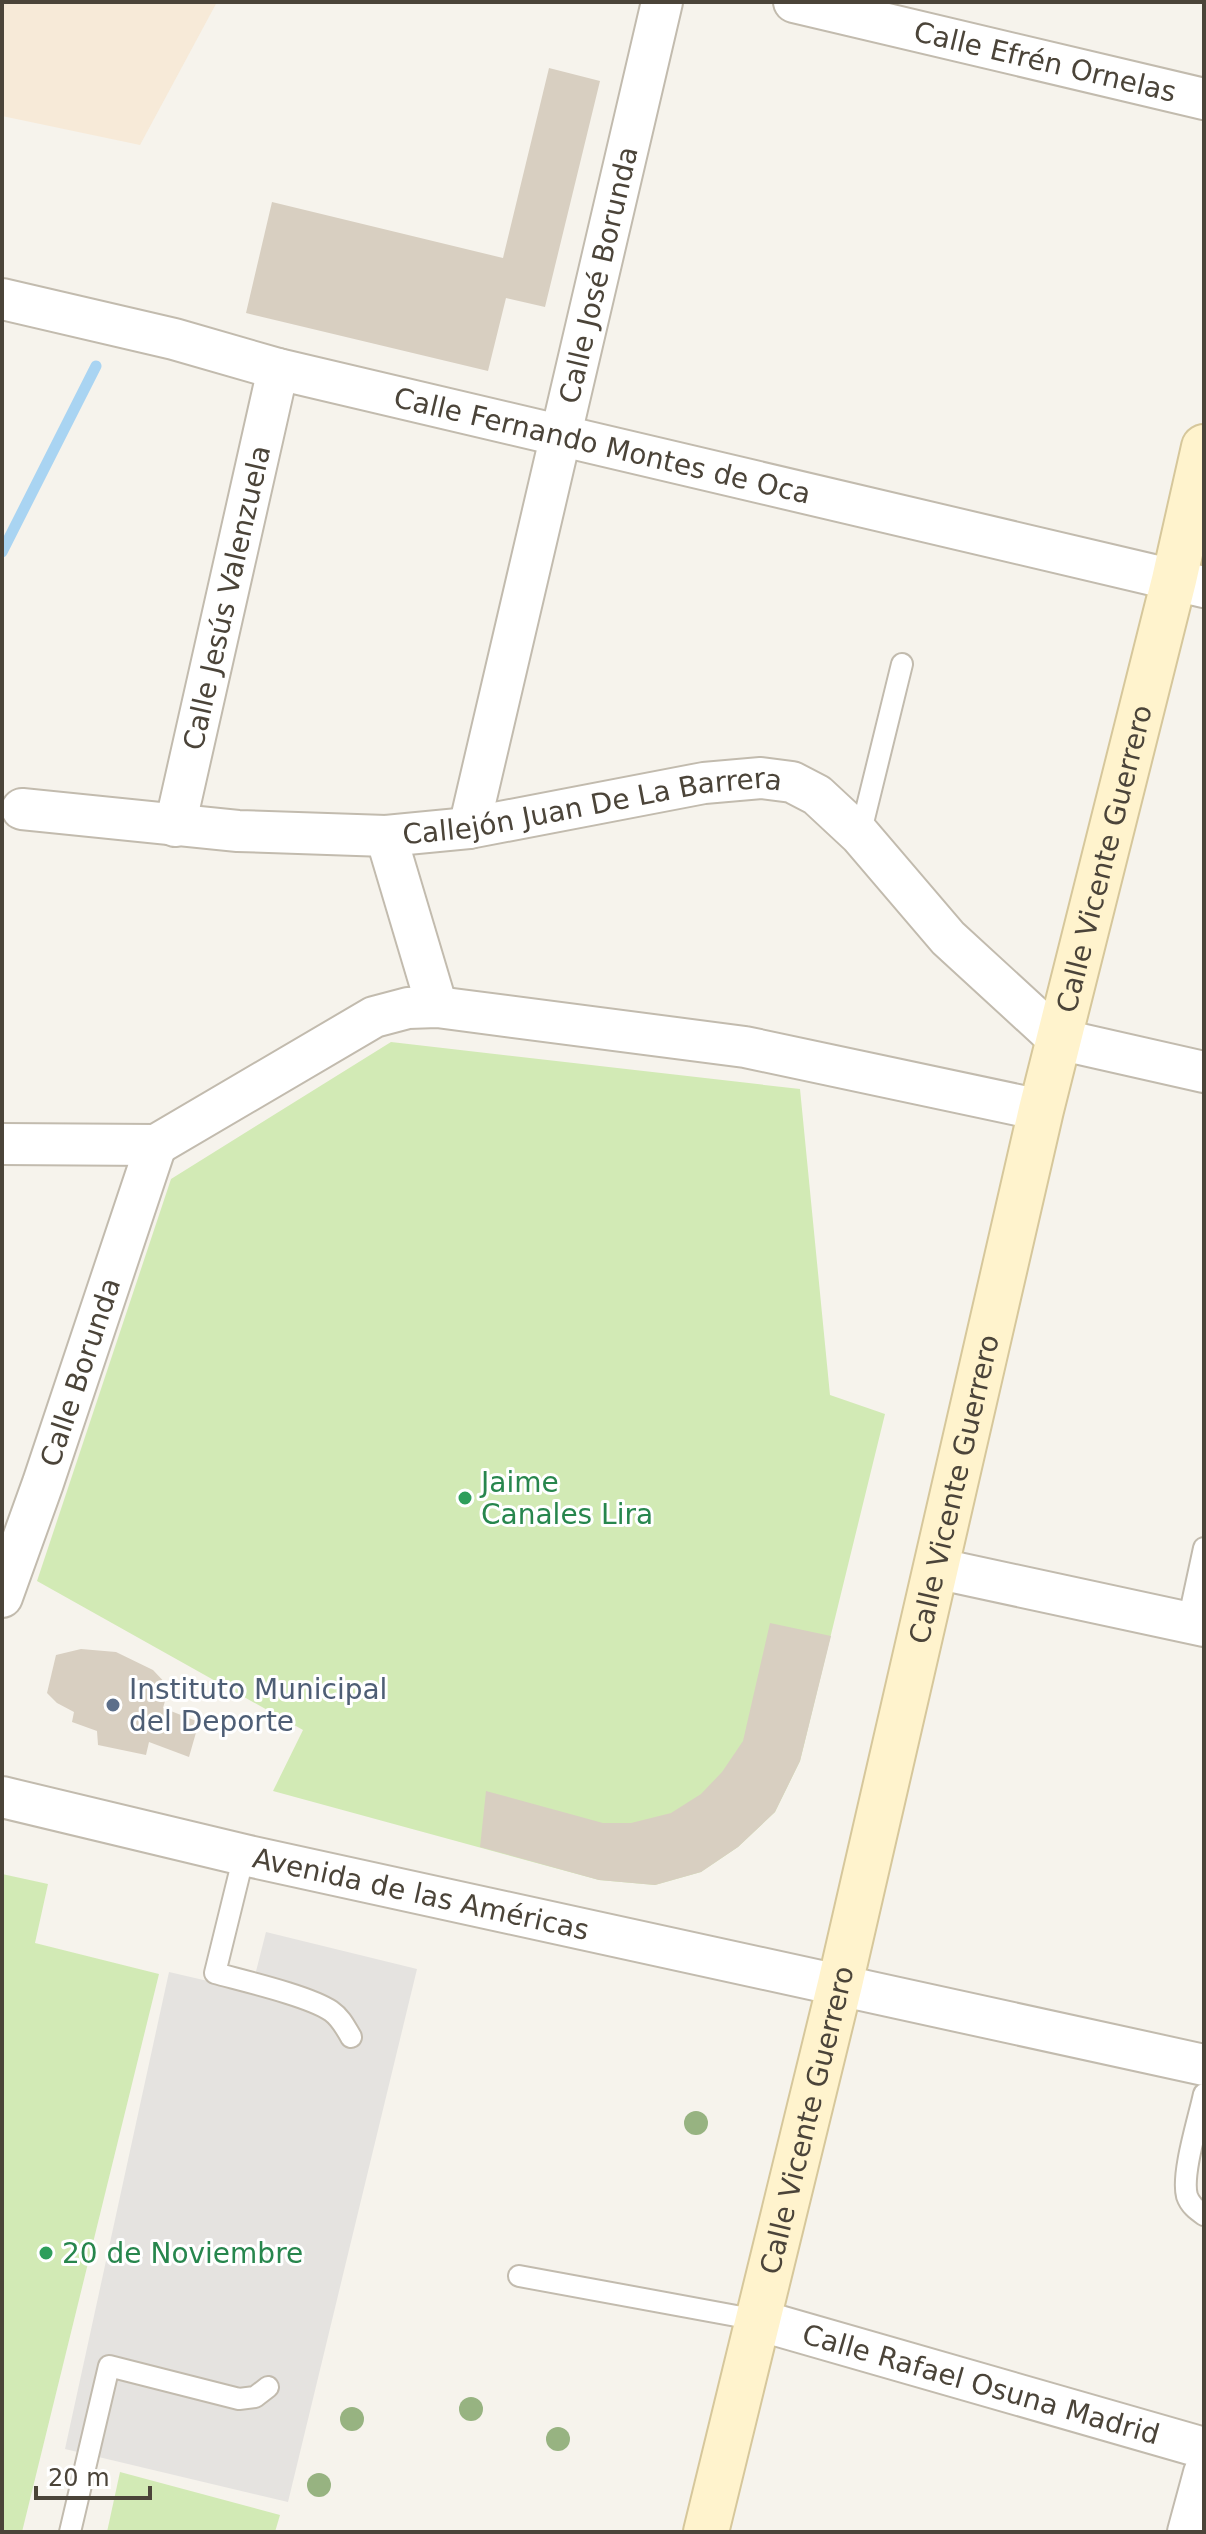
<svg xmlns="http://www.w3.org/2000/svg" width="1206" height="2534" font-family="'DejaVu Sans',sans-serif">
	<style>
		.commercial { fill: #f7ead8 }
		.green { fill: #d2eab5 }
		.parking { fill: #e5e3e0 }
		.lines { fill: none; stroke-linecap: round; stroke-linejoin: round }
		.stream { stroke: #a9d4f2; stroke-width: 11 }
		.building { fill: #d8cfc1 }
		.lane-casing { stroke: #c2bbae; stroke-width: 24 }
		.street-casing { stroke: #c2bbae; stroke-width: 44 }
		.secondary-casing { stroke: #d6c79b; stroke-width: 48 }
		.lane { stroke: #fff; stroke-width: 20 }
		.street { stroke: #fff; stroke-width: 40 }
		.secondary { stroke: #fff3cd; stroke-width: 44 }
		.tree { fill: #97b381 }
		.leisure-dot { fill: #2e9e5b; stroke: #fff; stroke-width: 3 }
		.service-dot { fill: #5c6f8a; stroke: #fff; stroke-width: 3 }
		.labels { text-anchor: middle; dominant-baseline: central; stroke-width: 6; stroke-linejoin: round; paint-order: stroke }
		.street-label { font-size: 28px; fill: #4b4439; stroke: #fff }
		.leisure-label { font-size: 28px; fill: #27864d; stroke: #fff; text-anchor: start }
		.service-label { font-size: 28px; fill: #4e5e75; stroke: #fff; text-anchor: start }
	</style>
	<rect width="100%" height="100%" fill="#f6f3ec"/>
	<!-- commercial -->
	<polygon class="commercial" points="2,2 217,2 140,145 2,116"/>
	<!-- green -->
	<g class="green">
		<polygon points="391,1042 800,1089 830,1395 885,1414 800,1761 775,1812 738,1847 701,1872 655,1885 599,1880 273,1791 303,1730 37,1581 171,1179"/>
		<polygon points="2,1874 48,1884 35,1943 159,1974 22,2532 2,2532"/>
		<polygon points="120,2472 280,2515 275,2532 107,2532"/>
	</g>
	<!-- parking -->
	<polygon class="parking" points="266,1932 417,1969 288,2502 65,2449 169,1972 251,1991"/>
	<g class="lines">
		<!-- stream -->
		<polyline class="stream" points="2,552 96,366"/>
	</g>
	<!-- building -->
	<g class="building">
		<polygon points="549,68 600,81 545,307 506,298 488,371 246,313 272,202 503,258"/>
		<polygon points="770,1623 831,1636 800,1761 775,1812 738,1847 701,1872 655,1885 599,1880 480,1847 486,1791 603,1823 631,1823 671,1813 701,1794 722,1772 743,1741"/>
		<polygon points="81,1649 116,1652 153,1670 169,1687 163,1708 199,1722 189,1757 149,1742 146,1755 98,1745 97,1731 72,1722 74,1712 57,1703 47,1693 56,1655"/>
	</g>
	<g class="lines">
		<!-- lane casing -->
		<g class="lane-casing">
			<g id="lane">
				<polyline points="860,835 902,664"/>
				<polyline points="1188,1622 1204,1548"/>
				<path d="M 244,1855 L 215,1973 C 244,1981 309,1996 331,2011 C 341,2018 345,2027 351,2037"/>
				<path d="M 1204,2094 C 1199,2118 1181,2174 1187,2196 C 1190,2205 1197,2210 1204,2215"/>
				<polyline points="519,2276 758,2320"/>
				<polyline points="70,2532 109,2366 239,2399 255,2397 268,2387"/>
			</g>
		</g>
		<!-- street casing -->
		<g class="street-casing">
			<g id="street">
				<path id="s1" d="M 794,2 L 1204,99"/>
				<path id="s2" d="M 2,299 L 174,339 L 278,369 L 1204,587"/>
				<path id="s3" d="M 22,809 L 238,831 L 386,836 L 469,828 L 704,783 L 761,778 L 792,782 L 817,795 L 860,835 L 948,938 L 1058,1039 L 1204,1072"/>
				<path id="s4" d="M 175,826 L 278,369"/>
				<path id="s5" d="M 469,828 L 662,2"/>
				<polyline points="386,836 437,1007"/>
				<polyline points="2,1144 156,1145"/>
				<polyline points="156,1145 374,1017 408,1008 437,1007 745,1047 1041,1110"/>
				<polyline points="935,1568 1204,1626"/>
				<path id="s6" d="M 2,1597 L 43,1483 L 156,1145"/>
				<path id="s7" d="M 2,1797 L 244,1855 L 1204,2065"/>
				<path id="s8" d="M 758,2320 L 1204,2448"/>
				<polyline points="1188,2532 1204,2473"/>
			</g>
		</g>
		<!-- secondary casing -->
		<g class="secondary-casing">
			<g id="secondary">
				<path id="s9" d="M 706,2532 L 840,1984 L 1041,1110 L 1174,580 L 1204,447"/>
			</g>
		</g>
		<!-- lane -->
		<use href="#lane" class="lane"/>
		<!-- street -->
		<use href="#street" class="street"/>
		<!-- secondary -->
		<use href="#secondary" class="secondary"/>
	</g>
	<!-- trees -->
	<g class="tree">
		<circle cx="696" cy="2123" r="12"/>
		<circle cx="471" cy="2409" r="12"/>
		<circle cx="352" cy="2419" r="12"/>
		<circle cx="558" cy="2439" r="12"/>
		<circle cx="319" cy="2485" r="12"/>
	</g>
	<!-- markers -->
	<g class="leisure-dot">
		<circle cx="465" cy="1498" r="8"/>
		<circle cx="46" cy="2253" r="8"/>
	</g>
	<circle class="service-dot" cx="113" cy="1705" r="8"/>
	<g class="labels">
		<!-- street labels -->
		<g class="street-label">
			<text stroke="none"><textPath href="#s1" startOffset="258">Calle Efrén Ornelas</textPath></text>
			<text stroke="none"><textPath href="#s5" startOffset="568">Calle José Borunda</textPath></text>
			<text stroke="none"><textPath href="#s2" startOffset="618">Calle Fernando Montes de Oca</textPath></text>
			<text stroke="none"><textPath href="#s4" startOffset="234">Calle Jesús Valenzuela</textPath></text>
			<text stroke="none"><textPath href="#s3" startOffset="574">Callejón Juan De La Barrera</textPath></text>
			<text stroke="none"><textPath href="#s9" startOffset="1720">Calle Vicente Guerrero</textPath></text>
			<text stroke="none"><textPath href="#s6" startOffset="238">Calle Borunda</textPath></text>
			<text stroke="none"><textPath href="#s9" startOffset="1072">Calle Vicente Guerrero</textPath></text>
			<text stroke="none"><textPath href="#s7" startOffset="430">Avenida de las Américas</textPath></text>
			<text stroke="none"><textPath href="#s9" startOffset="424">Calle Vicente Guerrero</textPath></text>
			<text stroke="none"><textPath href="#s8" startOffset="232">Calle Rafael Osuna Madrid</textPath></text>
		</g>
		<!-- leisure labels -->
		<g class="leisure-label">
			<text x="481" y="1482">Jaime<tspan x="481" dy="32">Canales Lira</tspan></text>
			<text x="62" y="2253">20 de Noviembre</text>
		</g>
		<!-- service labels -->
		<g class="service-label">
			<text x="129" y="1689">Instituto Municipal<tspan x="129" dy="32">del Deporte</tspan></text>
		</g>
	</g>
	<!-- border -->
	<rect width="1206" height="2534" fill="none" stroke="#4b4439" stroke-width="8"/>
	<!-- scale -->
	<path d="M36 2486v12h114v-12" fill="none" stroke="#4b4439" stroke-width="4"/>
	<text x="48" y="2486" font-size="24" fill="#4b4439" stroke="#ffffff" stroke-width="6" paint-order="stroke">20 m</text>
</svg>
